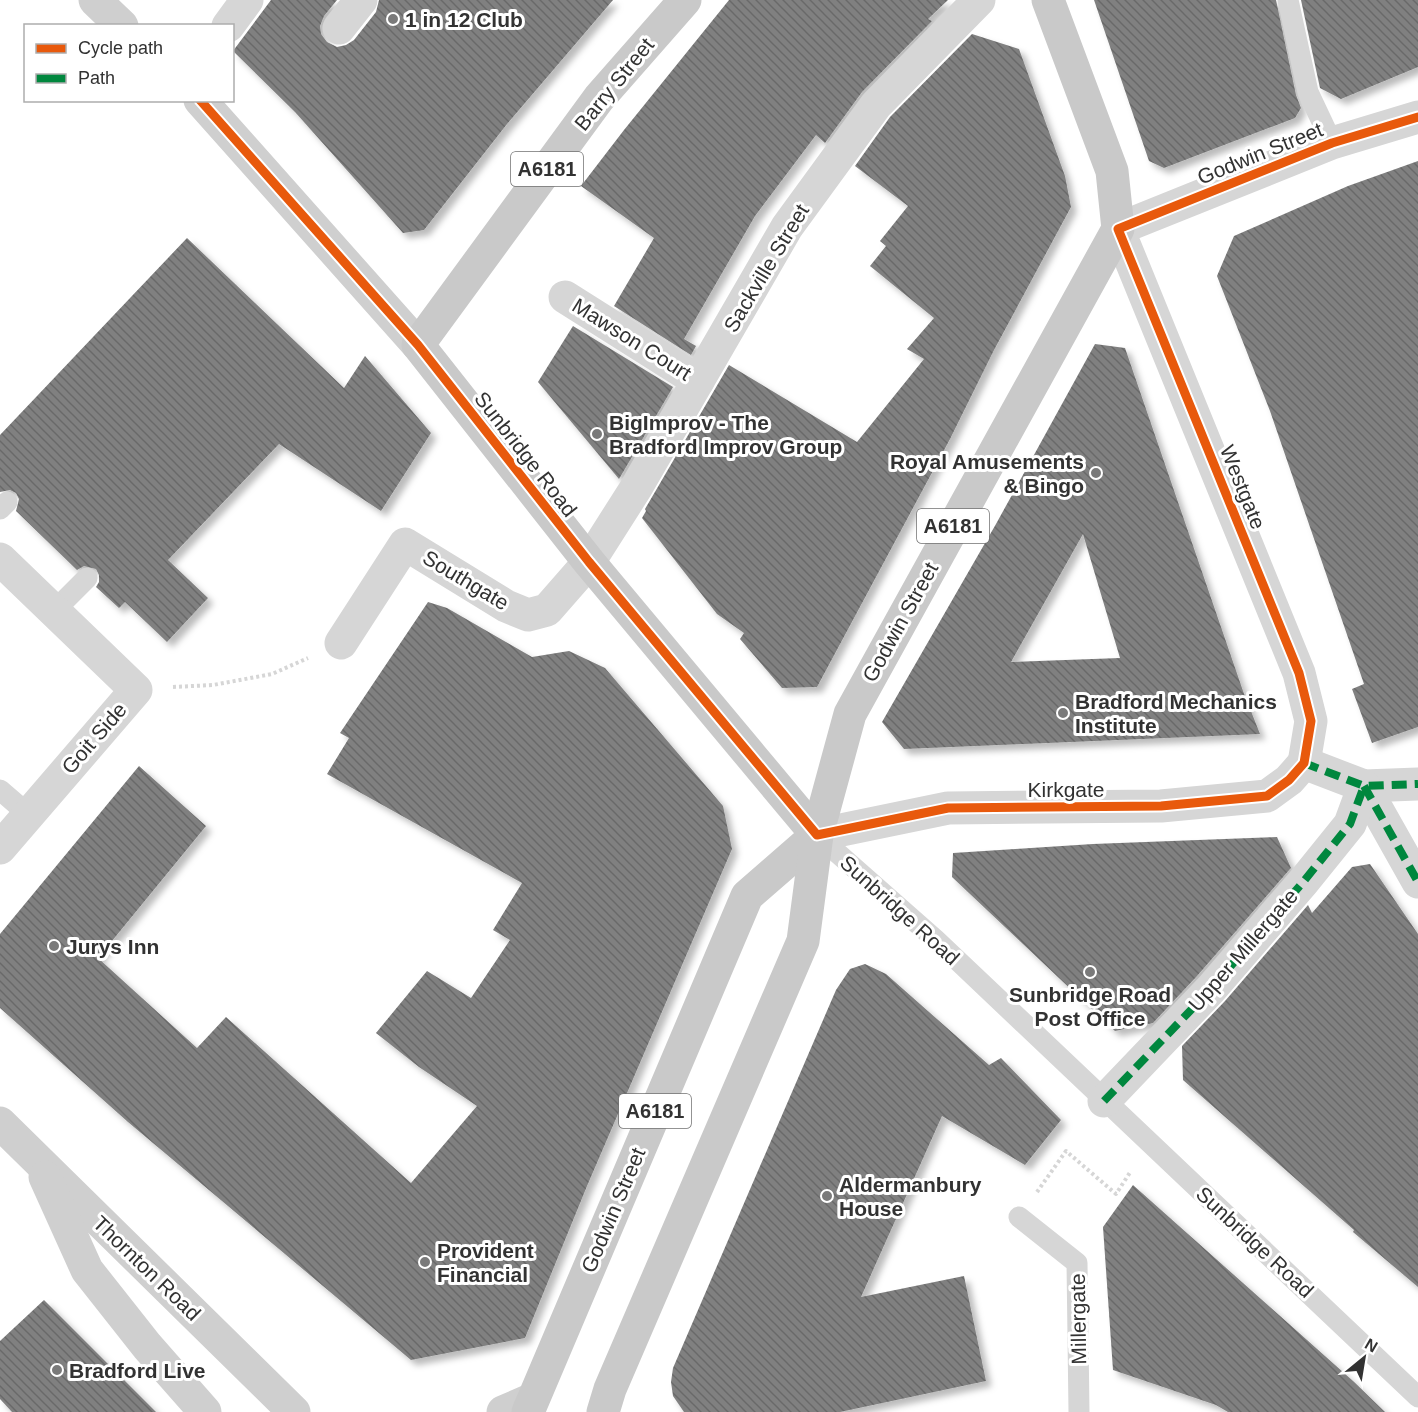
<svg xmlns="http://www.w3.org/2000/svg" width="1418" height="1412" viewBox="0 0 1418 1412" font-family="Arial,sans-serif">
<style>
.building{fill:url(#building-back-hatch);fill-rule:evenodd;filter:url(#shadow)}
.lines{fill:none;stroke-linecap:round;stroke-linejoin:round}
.path{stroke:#d6d6d6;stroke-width:4;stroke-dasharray:3 3;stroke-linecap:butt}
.lane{stroke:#d6d6d6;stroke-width:21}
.street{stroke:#d6d6d6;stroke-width:33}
.secondary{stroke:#cfcfcf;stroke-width:33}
.primary{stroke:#c9c9c9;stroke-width:33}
.quiet{stroke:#00873e;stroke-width:8;stroke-dasharray:15 8;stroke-linecap:butt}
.cycleway-casing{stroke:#fff;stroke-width:13}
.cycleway{stroke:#e8590c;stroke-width:9}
.poi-dot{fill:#7a7a7a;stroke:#fff;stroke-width:2}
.labels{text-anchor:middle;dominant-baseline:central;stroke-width:6;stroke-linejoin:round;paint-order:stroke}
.shield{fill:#fff;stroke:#707070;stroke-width:1.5}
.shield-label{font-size:20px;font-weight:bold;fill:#323232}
.poi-label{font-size:21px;font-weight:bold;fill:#323232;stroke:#fff;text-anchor:start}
.street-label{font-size:21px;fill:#323232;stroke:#fff}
</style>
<defs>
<pattern id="building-back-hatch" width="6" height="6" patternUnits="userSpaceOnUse" patternTransform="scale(1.5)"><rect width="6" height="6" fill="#808080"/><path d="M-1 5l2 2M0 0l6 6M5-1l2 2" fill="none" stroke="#696969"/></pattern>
<filter id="shadow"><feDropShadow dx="5.5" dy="5.5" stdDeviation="3" flood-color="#0004"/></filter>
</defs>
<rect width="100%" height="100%" fill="#fff"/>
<!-- building -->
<g class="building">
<polygon points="271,0 337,0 324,16 320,26 321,34 327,42 337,47 346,45 354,40 376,12 379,0 613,0 507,124 424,230 403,233 295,112 233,51"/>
<polygon points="729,0 948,0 928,19 932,21 862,92 825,143 816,135 755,216 684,339 696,346 691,355 614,306 654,238 581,186 624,130"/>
<polygon points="1094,0 1276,0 1296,95 1301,108 1295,118 1164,168 1149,161"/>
<polygon points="1301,0 1418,0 1418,67 1341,99 1320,88"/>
<polygon points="972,34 1019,49 1065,176 1071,207 994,350 950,439 817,687 782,688 740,639 744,633 717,614 642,518 646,511 645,509 729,365 857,442 924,359 907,349 934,318 870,266 886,246 880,241 908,206 855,166 890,117"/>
<polygon points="1418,161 1418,727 1372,743 1352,689 1364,684 1270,411 1217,276 1234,236 1348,186"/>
<polygon points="187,238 344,388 365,356 431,433 381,511 279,444 168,560 208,598 167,642 125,602 119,608 96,587 99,582 99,575 96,569 84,566 77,570 16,511 19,499 16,493 10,490 0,492 0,435"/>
<polygon points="573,326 673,387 619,479 538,382"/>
<path d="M1095,344L1125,348L1243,691L1260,734L904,749L882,722L996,524ZM1083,534L1120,658L1011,662Z"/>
<polygon points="428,602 447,608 532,657 569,651 605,668 723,806 732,849 587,1186 525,1338 411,1360 128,1122 0,1008 0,934 139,766 206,826 98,958 197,1048 226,1017 411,1183 477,1106 419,1067 376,1033 427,971 471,998 510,940 493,930 522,883 327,774 349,738 340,733"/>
<polygon points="1277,837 1291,868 1290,869 1197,976 1153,1023 1115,1031 952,877 953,853 1093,844"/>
<polygon points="1370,864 1418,934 1418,1287 1353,1232 1354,1230 1183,1080 1182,1046 1225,1001 1308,905 1312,913 1352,867"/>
<polygon points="865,964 886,974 989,1065 1001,1058 1061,1120 1025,1165 942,1116 861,1297 964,1276 986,1381 840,1412 684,1412 673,1396 671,1382 673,1368 836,990 850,969"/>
<polygon points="1133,1185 1353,1381 1385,1412 1228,1412 1216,1405 1113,1370 1103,1227"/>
<polygon points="44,1300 156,1412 12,1412 0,1399 0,1341"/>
</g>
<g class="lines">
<!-- path -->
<g class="path">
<polyline points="173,687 213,685 272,674 308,658"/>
<polyline points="1037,1192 1066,1151 1116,1194 1131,1171"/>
</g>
<!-- lane -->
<g class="lane">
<polyline points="1288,0 1308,92 1332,143"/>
<polyline points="0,509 7,502"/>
<polyline points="54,611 87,578"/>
<polyline points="0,790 29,815"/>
<polyline points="817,835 936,940 1418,1397"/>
<polyline points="1019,1217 1077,1263 1079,1412"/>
</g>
<!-- street -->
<g class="street">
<polyline points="228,26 247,0"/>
<polyline points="339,28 361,0"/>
<polyline points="565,297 698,381"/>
<polyline points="0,559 136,690 0,848"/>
<polyline points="341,643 405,544 506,606 528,615 547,610 589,562 636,488 787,227 876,105 979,0"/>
<polyline points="1304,763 1311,721 1299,673 1118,229 1332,143 1418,117"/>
<polyline points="1304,763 1364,786 1418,784"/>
<polyline points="1364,786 1418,882"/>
<polyline points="817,835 948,808 1161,806 1267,796 1289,780 1304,763"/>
<polyline points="1104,1101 1211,989 1304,881 1350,824 1364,786"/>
</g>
<!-- secondary -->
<g class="secondary">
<polyline points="95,0 122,26"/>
<polyline points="200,100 418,345"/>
<polyline points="0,1123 294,1412"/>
<polyline points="45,1177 87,1270 147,1346 205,1412"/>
<polyline points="503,1412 533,1399"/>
</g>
<!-- primary -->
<g class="primary">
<polyline points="685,0 599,98 418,345 589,562 817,835"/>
<polyline points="528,1412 747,896 817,835"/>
<polyline points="603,1412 610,1389 803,941 817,835 850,714 1118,229 1112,171 1048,0"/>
</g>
<!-- quiet -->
<g class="quiet">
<polyline points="1304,763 1364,786 1418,784"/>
<polyline points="1364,786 1418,882"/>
<polyline points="1104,1101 1211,989 1304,881 1350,824 1364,786"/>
</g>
<defs>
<polyline id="cycleway" points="200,100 418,345 589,562 817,835 948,808 1161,806 1267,796 1289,780 1304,763 1311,721 1299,673 1118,229 1332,143 1418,117"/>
</defs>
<!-- cycleway casing -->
<use href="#cycleway" class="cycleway-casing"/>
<!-- cycleway -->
<use href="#cycleway" class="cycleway"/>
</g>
<!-- markers -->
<g class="poi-dot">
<circle cx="393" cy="19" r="6"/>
<circle cx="597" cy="434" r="6"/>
<circle cx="1096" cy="473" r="6"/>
<circle cx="1063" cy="713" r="6"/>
<circle cx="54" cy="946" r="6"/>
<circle cx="1090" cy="972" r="6"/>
<circle cx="827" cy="1196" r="6"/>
<circle cx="425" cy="1262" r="6"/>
<circle cx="57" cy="1370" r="6"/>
</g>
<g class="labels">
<!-- shield labels -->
<g class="shield">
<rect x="511" y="152" width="72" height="34" rx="4.5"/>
<rect x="917" y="509" width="72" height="34" rx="4.5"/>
<rect x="619" y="1094" width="72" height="34" rx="4.5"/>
</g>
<g class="shield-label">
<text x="547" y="169">A6181</text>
<text x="953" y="526">A6181</text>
<text x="655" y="1111">A6181</text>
</g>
<!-- poi labels -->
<g class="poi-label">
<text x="405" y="19">1 in 12 Club</text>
<text x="609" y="422">BigImprov - The<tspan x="609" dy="24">Bradford Improv Group</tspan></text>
<text x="1084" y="461" text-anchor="end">Royal Amusements<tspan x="1084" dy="24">&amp; Bingo</tspan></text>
<text x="1075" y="701">Bradford Mechanics<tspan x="1075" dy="24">Institute</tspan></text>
<text x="66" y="946">Jurys Inn</text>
<text x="1090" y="994" text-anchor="middle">Sunbridge Road<tspan x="1090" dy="24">Post Office</tspan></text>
<text x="839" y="1184">Aldermanbury<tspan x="839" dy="24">House</tspan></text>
<text x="437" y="1250">Provident<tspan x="437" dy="24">Financial</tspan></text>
<text x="69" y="1370">Bradford Live</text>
</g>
<!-- street labels -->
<g class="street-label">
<text transform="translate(614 84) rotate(-51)">Barry Street</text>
<text transform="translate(1260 153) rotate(-22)">Godwin Street</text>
<text transform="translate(766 268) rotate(-59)">Sackville Street</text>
<text transform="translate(632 339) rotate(32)">Mawson Court</text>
<text transform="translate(526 454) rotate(52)">Sunbridge Road</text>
<text transform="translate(1243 487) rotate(68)">Westgate</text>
<text transform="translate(466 580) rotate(31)">Southgate</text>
<text transform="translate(900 622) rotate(-61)">Godwin Street</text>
<text transform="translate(94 738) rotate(-49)">Goit Side</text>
<text x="1066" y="789">Kirkgate</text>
<text transform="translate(900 910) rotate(42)">Sunbridge Road</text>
<text transform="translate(1243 950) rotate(-49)">Upper Millergate</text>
<text transform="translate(613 1210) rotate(-67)">Godwin Street</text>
<text transform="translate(1255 1242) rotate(43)">Sunbridge Road</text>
<text transform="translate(147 1268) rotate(44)">Thornton Road</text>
<text transform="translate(1078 1319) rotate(-91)">Millergate</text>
</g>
</g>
<!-- legend -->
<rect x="24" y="24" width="210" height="78" fill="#ffffff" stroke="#adadad" stroke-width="1.5"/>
<rect x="36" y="44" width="30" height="9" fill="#e8590c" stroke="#adadad" stroke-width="1.5"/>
<text x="78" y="54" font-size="18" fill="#323232">Cycle path</text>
<rect x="36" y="74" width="30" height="9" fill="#00873e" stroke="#adadad" stroke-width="1.5"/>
<text x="78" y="84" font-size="18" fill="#323232">Path</text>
<!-- north arrow -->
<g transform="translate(1364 1358) rotate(30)" stroke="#ffffff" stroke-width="4.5" paint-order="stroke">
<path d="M0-4.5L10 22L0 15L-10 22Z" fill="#323232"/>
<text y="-9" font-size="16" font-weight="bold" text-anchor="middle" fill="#323232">N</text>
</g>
</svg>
